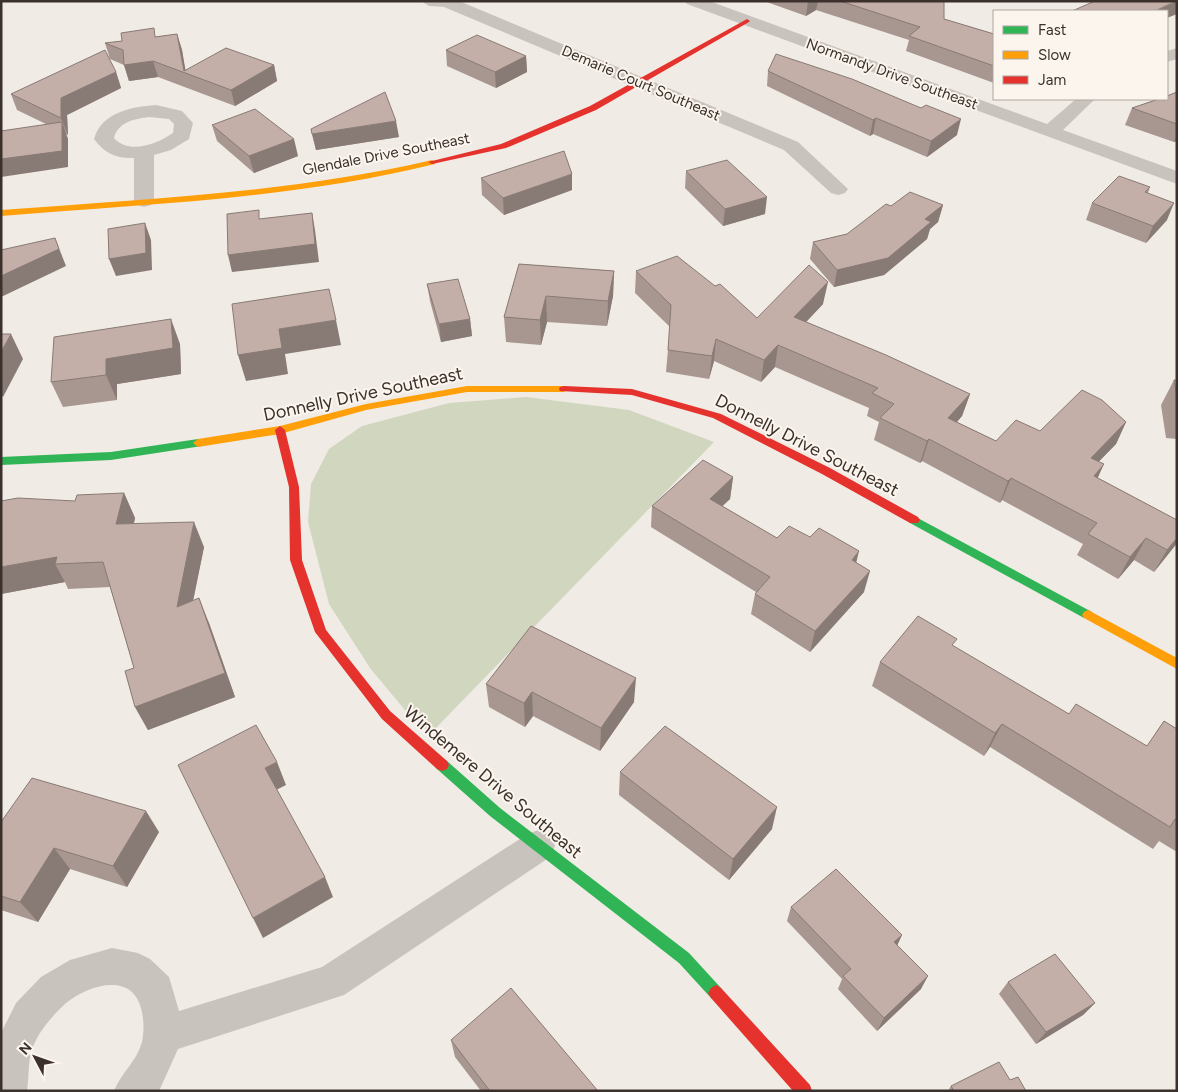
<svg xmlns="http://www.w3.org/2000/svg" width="1178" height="1092" viewBox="0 0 1178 1092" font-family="Figtree,sans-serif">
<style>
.green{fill:#d1d6bf}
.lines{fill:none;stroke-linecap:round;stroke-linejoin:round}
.street{fill:#c9c3be;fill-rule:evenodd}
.fast{fill:#30b455;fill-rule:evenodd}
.slow{fill:#ff9f0a;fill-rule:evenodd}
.jam{fill:#e5322d;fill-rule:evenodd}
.wall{fill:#a89690}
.shaded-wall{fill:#887a75}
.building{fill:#c3afa7;stroke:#887a75}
.labels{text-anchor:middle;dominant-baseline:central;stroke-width:4;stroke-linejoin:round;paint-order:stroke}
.far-street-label{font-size:15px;fill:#3b302b;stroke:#fbf5ee}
.street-label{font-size:18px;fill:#3b302b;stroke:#fbf5ee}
</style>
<rect width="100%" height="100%" fill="#f0ebe5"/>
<!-- green -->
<polygon class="green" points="526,397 629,410 714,442 430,734 409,715 370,668 329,604 308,522 311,484 329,449 362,426 449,403"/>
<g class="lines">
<!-- street -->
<g class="street">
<polygon points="421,1 459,1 798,142 848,189 845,193 838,195 831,193 784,150 444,7 429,6"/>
<polygon points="685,1 709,1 1047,124 1076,99 1095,99 1063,130 1177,171 1177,184 687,4"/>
<polygon points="1177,48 1177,59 1167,62 1167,51"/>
<path d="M156,105L182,111L193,123L189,139L171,150L154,155V201L151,205L144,207L137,205L134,201V158C117,159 104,153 94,139C102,112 131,107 156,105ZM149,117L169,119L174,124L173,133C157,144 129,155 114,138C118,122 134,119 149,117Z"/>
<path d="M538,830L550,835L555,846L550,857L344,995L178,1049L159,1091H114C121,1073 137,1061 142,1042C144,1031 144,1022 142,1012C134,971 90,984 66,1003C52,1016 36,1034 31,1053C28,1064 29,1079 27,1091H1V1033L16,1003L41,977L70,960L112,948L138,953L150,959L169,977L179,1011L322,967L526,835Z"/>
</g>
<!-- fast -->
<g class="fast">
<polygon points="198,439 202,440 203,443 202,446 111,460 1,465 1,457 111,452"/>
<polygon points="914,516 1092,612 1094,615 1092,618 1084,618 910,523 908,520 910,517"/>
<polygon points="442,759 447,761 500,808 689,953 721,988 724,993 721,998 716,1001 711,998 679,963 490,816 437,769 435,765 437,761"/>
</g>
<!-- slow -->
<g class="slow">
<path d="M432,160L436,162L435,164C293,199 146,204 1,216V210C145,199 291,193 432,160Z"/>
<polygon points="467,386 564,386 569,389 564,392 467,392 366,410 280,434 198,447 193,443 198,439 280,426 366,404"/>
<polygon points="1088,610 1177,658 1177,669 1084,618 1082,615 1084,612"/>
</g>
<!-- jam -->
<g class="jam">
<polygon points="747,19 750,21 749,22 596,110 506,148 432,164 428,162 501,144 590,106"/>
<polygon points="564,386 632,389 721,414 830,468 918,517 920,520 918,523 910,523 822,474 713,418 632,395 560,391 559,389 560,387"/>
<polygon points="280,426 285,430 299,487 302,560 326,630 390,711 447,761 449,765 447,769 442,771 437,769 382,719 315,632 290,560 289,487 275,430"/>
<polygon points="716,985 721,988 810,1085 812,1091 793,1091 711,998 708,993 711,988"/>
</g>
</g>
<!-- wall -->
<g class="wall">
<polygon points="764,1 944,1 944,19 994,34 994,83 906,51 909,40 816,10 806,16"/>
<polygon points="177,34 182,50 185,70 274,65 277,81 235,106 158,77 129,81 124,65 110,59 105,43"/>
<polygon points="446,50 526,56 527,72 496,88 447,66"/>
<polygon points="768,71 921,108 957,135 927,157 873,134 870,136 767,86"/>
<polygon points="116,72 121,88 67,115 68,135 66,134 68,139 68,167 46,124 17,110 11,94"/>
<polygon points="1177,92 1177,141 1174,142 1125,125 1132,108"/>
<polygon points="212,125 298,156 254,173 217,141"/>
<polygon points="311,129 399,137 316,150"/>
<polygon points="686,171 765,214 723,226 685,188"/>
<polygon points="481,178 572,190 504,215 482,195"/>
<polygon points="1150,187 1148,193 1167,220 1146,243 1086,220 1092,203"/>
<polygon points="943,205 938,222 930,229 927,239 884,275 834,287 810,259 813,242 847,234 891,206"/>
<polygon points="519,264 614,271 613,296 607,326 547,322 541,345 506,342 504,317"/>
<polygon points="636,271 715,286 757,318 823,304 806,322 970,394 962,416 957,422 996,441 1040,431 1126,422 1116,444 1099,461 1098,478 1177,520 1177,543 1154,572 1134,560 1118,579 1077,555 1083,544 1002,500 1000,503 922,461 920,463 874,440 879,422 867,416 869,408 775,367 761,382 714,361 709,379 666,372 670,327 635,293"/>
<polygon points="427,284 470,319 472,336 441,342 430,301"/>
<polygon points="180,344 181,374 117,384 117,400 63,407 51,382"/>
<polygon points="1174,380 1177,380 1177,439 1166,438 1161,405"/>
<polygon points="733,477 730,499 722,506 777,538 810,537 856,562 864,592 810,652 751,614 755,594 756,592 651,527 652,506"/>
<polygon points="124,493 135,518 134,523 204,547 193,600 209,623 235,697 148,730 135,707 134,668 110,587 68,589 65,582 1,594 75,501"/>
<polygon points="954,647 1069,714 1147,746 1164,721 1177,729 1177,852 1159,841 1153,849 990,747 984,756 872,686 880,662"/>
<polygon points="486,684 634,702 600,751 533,716 525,727 489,707"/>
<polygon points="620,772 772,829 729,880 619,795"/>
<polygon points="1,822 159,832 127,887 70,869 38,922 1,910"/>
<polygon points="791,907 902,935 897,945 921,989 877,1031 838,989 842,979 787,921"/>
<polygon points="1008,982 1095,1003 1083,1015 1036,1044 999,994"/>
<polygon points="451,1040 598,1091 481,1091 455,1057"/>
<polygon points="1010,1080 1026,1091 948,1091 951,1086"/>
</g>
<!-- shaded-wall -->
<g class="shaded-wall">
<polygon points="808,1 818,1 816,10 806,16"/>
<polygon points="1177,1 1177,14 1167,18 1167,11 1155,11"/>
<polygon points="177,34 182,50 186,73 184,73"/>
<polygon points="526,56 527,72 496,88 495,72"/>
<polygon points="153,61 158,77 129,81 124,65"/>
<polygon points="274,65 277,81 235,106 231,90"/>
<polygon points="116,72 121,88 67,115 68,135 61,118 61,98"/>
<polygon points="876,118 873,134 870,136 873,120"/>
<polygon points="961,119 957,135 927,157 931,141"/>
<polygon points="396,121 399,137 316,150 312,134"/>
<polygon points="62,122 68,139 68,167 1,177 1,159"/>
<polygon points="1177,135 1177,141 1174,142"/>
<polygon points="294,139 298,156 254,173 249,156"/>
<polygon points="572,174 572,190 504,215 503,198"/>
<polygon points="767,197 765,214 723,226 725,209"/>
<polygon points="1174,203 1167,220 1146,243 1153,226"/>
<polygon points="943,205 938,222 930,229 927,239 884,275 834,287 837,270 925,219"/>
<polygon points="312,213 315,230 319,262 232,272 228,255"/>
<polygon points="145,223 151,240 152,270 116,276 109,259"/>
<polygon points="55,238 66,266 1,297 1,276"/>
<polygon points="614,271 613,296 607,326 608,301"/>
<polygon points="828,282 823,304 790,339 794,317"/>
<polygon points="546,296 547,322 541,345 540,320"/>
<polygon points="171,319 180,344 181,374 117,384 117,400 106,375 106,359"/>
<polygon points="470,319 472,336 441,342 439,324"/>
<polygon points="336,320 341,345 285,354 288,374 246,381 238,355 279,329"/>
<polygon points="11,334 23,359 3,397 1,394 1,352"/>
<polygon points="716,339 714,361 709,379 712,356"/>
<polygon points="778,345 775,367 761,382 764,360"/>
<polygon points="970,394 962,416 941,440 948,418"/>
<polygon points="1126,422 1116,444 1081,480 1091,458"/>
<polygon points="929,439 922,461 920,463 927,441"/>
<polygon points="1104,464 1094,486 1094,476"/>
<polygon points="733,477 730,499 708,520 710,499"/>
<polygon points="1011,478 1002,500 1000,503 1008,481"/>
<polygon points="124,493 135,518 128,548 116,524"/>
<polygon points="194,522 204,547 187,631 177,607"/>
<polygon points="1146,538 1134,560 1118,579 1130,557"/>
<polygon points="1177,538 1177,543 1174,547 1154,572 1167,550"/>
<polygon points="859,551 854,572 852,560"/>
<polygon points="57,557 55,564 65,582 1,594 1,567"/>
<polygon points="870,571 864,592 810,652 815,631"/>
<polygon points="199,598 209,623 235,697 148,730 135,707"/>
<polygon points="636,678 634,702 600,751 601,728"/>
<polygon points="532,692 533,716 525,727 524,703"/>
<polygon points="1002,724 990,747 984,756 995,733"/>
<polygon points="277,762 286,785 274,791 265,768"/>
<polygon points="777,807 772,829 729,880 733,859"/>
<polygon points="146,811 159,832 127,887 113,866"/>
<polygon points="54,848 70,869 38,922 20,902"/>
<polygon points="325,877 333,897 263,938 253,918"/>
<polygon points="902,935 896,948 894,942"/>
<polygon points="928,976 921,989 877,1031 884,1018"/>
<polygon points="1095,1003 1083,1015 1036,1044 1046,1032"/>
</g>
<!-- building -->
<g class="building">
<polygon points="840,1 944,1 944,19 994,34 994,66 909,36 920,27"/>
<polygon points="1095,1 1176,1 1155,11 1072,11"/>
<polygon points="154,28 155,37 177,34 184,71 226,48 274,65 231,90 153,61 124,65 123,50 105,43 122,41 121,33"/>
<polygon points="477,35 526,56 495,72 446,50"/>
<polygon points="105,50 116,72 61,98 61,118 11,94"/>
<polygon points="776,54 852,79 921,108 926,105 961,119 931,141 876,118 873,120 768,71"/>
<polygon points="385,92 396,121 312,134 311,129"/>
<polygon points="1177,92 1177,124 1132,108 1159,99 1167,99 1167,96"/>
<polygon points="255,109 294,139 249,156 212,125"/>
<polygon points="62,122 62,151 1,159 1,131"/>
<polygon points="564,151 572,174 503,198 481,178"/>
<polygon points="727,160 767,197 725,209 686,171"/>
<polygon points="1119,176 1150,187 1145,192 1174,203 1153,226 1092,203"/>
<polygon points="910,192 943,205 925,219 931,222 888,258 837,270 813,242 847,234 886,204 891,206"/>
<polygon points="259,210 259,219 312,213 315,244 228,255 227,214"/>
<polygon points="145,223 146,253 109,259 108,229"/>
<polygon points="55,238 59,249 1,276 1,250"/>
<polygon points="677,256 715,286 720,284 757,318 809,265 828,282 794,317 886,355 970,394 948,418 996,441 1016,420 1040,431 1082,390 1102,400 1126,422 1091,458 1104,464 1094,476 1177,520 1177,538 1167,550 1146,538 1130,557 1088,534 1097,523 1011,478 1008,481 929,439 927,441 880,418 894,404 872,393 878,388 778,345 764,360 716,339 712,356 668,350 671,305 636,271"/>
<polygon points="519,264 614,271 608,301 546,296 540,320 504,317"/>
<polygon points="458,279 470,319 439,324 427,284"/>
<polygon points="329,289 336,320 279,329 282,348 238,355 232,304"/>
<polygon points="171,319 173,348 106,359 106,375 51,382 54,337"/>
<polygon points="1,334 11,334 1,352"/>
<polygon points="1174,380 1177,380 1177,397"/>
<polygon points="703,460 733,477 710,499 777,538 789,526 810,537 819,528 859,551 852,560 870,571 815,631 755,594 770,577 652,506"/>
<polygon points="124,493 116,524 194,522 177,607 199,598 225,673 135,707 125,671 134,668 103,562 55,564 57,557 1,567 1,501 18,498 75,501 77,495"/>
<polygon points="918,616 957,639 952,645 1069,714 1076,704 1147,746 1164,721 1177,729 1177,820 1175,819 1170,827 1002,724 995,733 880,662"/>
<polygon points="531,626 636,678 601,728 532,692 524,703 486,684"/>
<polygon points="256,725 277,762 265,768 325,877 253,918 178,765"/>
<polygon points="665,726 777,807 733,859 620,772"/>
<polygon points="32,778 146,811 113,866 54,848 20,902 1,896 1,822"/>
<polygon points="836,869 902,935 894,942 928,976 884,1018 843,976 851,969 791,907"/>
<polygon points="1055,954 1095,1003 1046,1032 1008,982"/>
<polygon points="511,988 598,1091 490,1091 451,1040"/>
<polygon points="999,1062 1010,1080 1018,1077 1026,1091 954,1091 951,1086"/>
</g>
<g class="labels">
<!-- far-street labels -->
<g class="far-street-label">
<text transform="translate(892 74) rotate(20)">Normandy Drive Southeast</text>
<text transform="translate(641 83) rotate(23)">Demarie Court Southeast</text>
<text transform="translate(386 154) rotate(-11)">Glendale Drive Southeast</text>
</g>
<!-- street labels -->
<g class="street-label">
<text transform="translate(363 394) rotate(-12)">Donnelly Drive Southeast</text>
<text transform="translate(807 445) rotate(27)">Donnelly Drive Southeast</text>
<text transform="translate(493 782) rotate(40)">Windemere Drive Southeast</text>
</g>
</g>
<!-- border -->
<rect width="1178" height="1092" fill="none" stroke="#3b302b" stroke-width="5"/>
<!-- legend -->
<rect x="993" y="10" width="175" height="90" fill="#fbf5ee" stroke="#aea6a0"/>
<rect x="1003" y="26" width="25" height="8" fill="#30b455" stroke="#aea6a0"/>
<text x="1038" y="35" font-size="15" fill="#3b302b">Fast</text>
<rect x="1003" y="51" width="25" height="8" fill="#ff9f0a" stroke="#aea6a0"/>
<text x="1038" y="60" font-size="15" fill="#3b302b">Slow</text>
<rect x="1003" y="76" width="25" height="8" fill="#e5322d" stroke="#aea6a0"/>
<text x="1038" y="85" font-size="15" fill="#3b302b">Jam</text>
<!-- north arrow -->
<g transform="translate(35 1057) rotate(311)" stroke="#fbf5ee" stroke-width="4" paint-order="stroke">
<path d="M0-4L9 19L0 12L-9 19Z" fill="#3b302b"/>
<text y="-8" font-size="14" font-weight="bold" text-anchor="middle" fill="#3b302b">N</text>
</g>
</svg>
